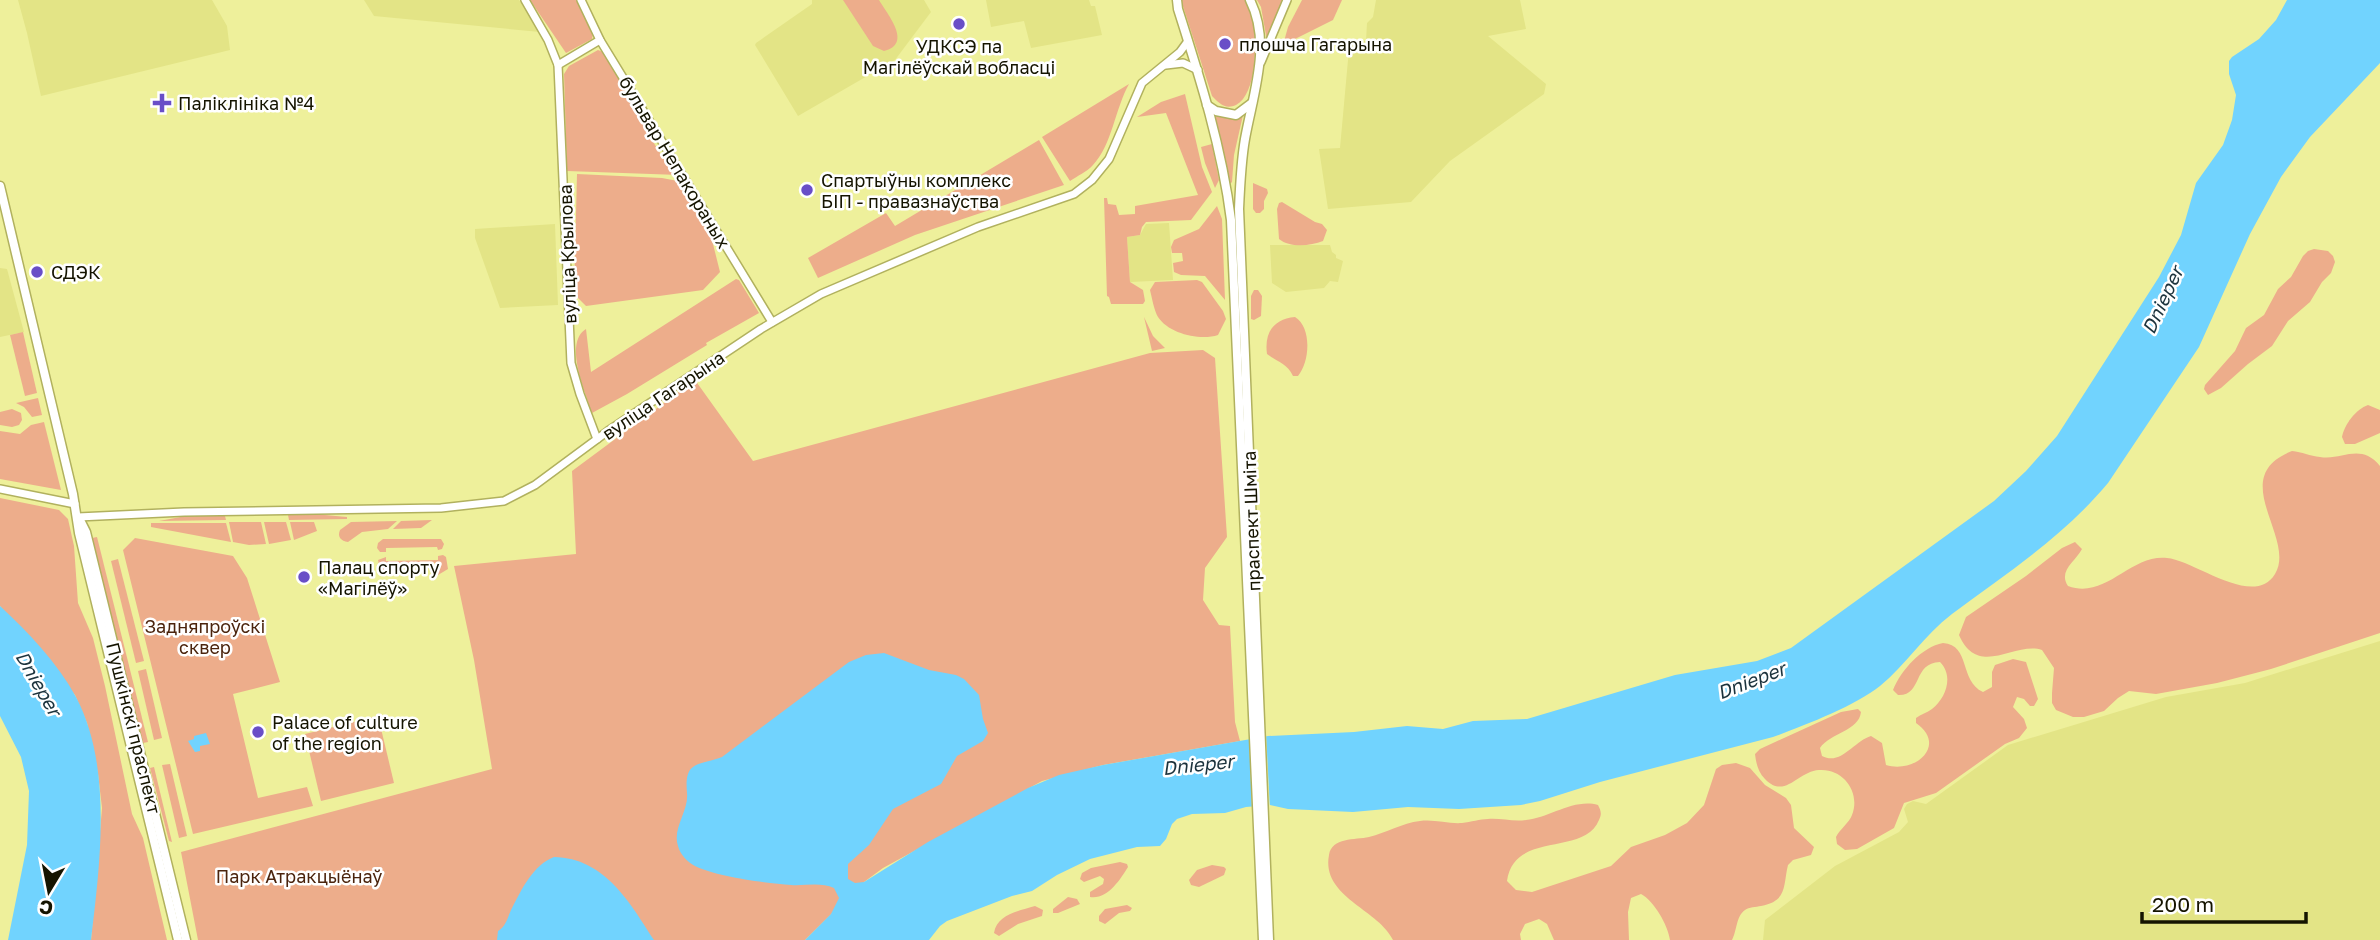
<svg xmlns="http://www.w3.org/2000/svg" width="2380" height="940" viewBox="0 0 2380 940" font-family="'Golos Text',sans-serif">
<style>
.built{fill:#e3e486}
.green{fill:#edad8b}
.water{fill:#71d3fe}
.pier{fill:#eef09b}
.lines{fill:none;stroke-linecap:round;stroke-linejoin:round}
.secondary-casing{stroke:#b1b15e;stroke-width:10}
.primary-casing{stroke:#b1b15e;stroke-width:11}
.secondary{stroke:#fff;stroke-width:7}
.primary{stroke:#fff;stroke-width:8}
.poi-dot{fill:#694ec7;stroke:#fff;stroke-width:2.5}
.labels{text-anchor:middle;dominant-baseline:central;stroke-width:5;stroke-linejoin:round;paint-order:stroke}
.poi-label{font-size:18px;fill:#151400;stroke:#fff;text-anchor:start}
.street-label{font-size:18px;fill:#151400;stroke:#fff}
.park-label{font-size:18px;fill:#4b240d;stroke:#fff}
.water-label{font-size:19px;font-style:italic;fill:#1c333d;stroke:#fff}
</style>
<rect width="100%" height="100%" fill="#eef09b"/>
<!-- built -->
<g class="built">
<polygon points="18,0 212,0 227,26 230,50 41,96 27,33"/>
<polygon points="364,0 519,0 540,32 374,16"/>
<polygon points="812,0 924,0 931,12 895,60 798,116 755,45 756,43 812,4"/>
<polygon points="986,0 1089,0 1091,6 1095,6 1102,35 1031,48 1024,21 991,27"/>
<polygon points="1376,0 1520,0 1526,29 1488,36 1546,84 1544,94 1450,161 1411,202 1328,209 1319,149 1340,148 1349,49 1352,40 1366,41 1367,23 1373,17"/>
<polygon points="1169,223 1173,280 1130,282 1127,237 1140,235 1146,224"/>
<polygon points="555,224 558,305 500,308 475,238 475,229"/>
<polygon points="1270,245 1330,245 1332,252 1336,255 1336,258 1343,261 1338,282 1330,281 1324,288 1286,292 1272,283"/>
<polygon points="0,268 7,269 24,332 0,337"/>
<polygon points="2380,641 2380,940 1763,940 1765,920 1835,866 1899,832 1908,822 1904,809 1907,804 1913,801 1926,804 2008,745 2166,697 2245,683"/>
</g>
<!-- green -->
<g class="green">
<polygon points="530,0 577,0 594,27 592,39 566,53"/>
<path d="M843,0H879C888,15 913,44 884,51L873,46Z"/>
<path d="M1181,0H1245C1247,7 1251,14 1253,21C1257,43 1257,94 1236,105C1225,110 1219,103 1212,96Z"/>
<polygon points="1257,0 1284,0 1267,41 1261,7"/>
<polygon points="1302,0 1342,0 1333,20 1283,45 1288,27"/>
<polygon points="598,50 605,53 649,127 647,132 665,161 669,159 679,175 567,171 564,74 569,66"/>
<path d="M1129,84C1115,109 1112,145 1093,165C1087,172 1077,176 1070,181L1042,137Z"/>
<polygon points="1185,94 1202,167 1212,192 1191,220 1146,222 1142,227 1140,235 1127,237 1130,282 1143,290 1145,301 1143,304 1111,304 1109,297 1107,296 1104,198 1107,198 1108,204 1116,205 1119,215 1135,214 1135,206 1198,195 1166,113 1137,117 1161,102"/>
<polygon points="1243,115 1234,155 1232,182 1230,184 1215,116 1228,118"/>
<polygon points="1039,140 1064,185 915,235 818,278 808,258 886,213 895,226"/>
<polygon points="1212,144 1219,180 1215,188 1205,163 1201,147"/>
<polygon points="577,174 662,178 683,182 709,228 720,272 703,290 586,306 574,294"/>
<polygon points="1253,183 1267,189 1268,193 1264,201 1264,209 1260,213 1256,213 1253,209"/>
<path d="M1282,202L1315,222L1322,224L1327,230L1323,241C1310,246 1290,248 1279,239L1277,209L1279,203Z"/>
<polygon points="1217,206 1222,219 1225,300 1205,276 1181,275 1174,272 1173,263 1183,261 1182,253 1172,253 1171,247 1174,240 1199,229"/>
<polygon points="2314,249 2328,251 2333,256 2335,262 2331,273 2322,282 2310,302 2288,321 2272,346 2248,364 2221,388 2208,395 2204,389 2205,385 2235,351 2246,328 2264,315 2278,289 2291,277 2303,256 2308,251"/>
<path d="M736,279L739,280L759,313L706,343L707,345L627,394L592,413C586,393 563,343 586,329L591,372Z"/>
<path d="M1197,280L1202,282L1223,311L1226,319L1218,335C1201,341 1169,334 1158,317C1154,310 1152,298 1150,290L1155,282Z"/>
<polygon points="1254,290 1258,290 1262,296 1261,316 1254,320 1251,319 1251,296"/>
<polygon points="1144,317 1153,336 1165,348 1152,351"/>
<path d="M1295,317C1312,327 1310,362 1298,376H1293C1287,363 1277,362 1267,354C1264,332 1274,319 1295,317Z"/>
<polygon points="23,332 37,393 25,396 10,335"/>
<polygon points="1203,350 1215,358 1227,537 1205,568 1203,600 1219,625 1230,626 1235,722 1240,741 1103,765 1042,781 883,868 864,882 805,940 198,940 181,852 492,769 474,660 454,566 576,554 572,471 695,380 753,461 1150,353"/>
<polygon points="38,398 42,415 32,417 24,407 16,403"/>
<path d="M2368,405L2380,410V433L2355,444H2345L2342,437C2344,425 2356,409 2368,405Z"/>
<polygon points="12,409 21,413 22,420 19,425 12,427 0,425 0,412"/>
<polygon points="44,422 61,490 0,479 0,431 20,434 31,425"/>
<path d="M2292,451C2302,452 2310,456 2320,457C2342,461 2360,442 2380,466V633L2271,669L2217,683L2156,694L2129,691L2118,698L2104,711L2084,717H2073L2056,710L2052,703V693L2054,668L2042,650C2015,641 1978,679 1959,635L1966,617L2026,576L2062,548L2075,542L2082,549C2075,562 2058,571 2068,586C2106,600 2130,554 2167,558C2194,560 2254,609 2275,574C2297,538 2225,477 2292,451Z"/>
<polygon points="0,498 59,510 68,519 74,546 78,603 93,638 105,686 132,814 143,838 167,940 91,940 102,808 98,774 87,723 75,695 0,606"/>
<polygon points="314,514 347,517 347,519 289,520 288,515"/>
<polygon points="186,516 225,516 226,520 159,521"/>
<polygon points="432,520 421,528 393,529 401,521"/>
<path d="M397,521L388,529L362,532L348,542C341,541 337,537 340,530L351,522Z"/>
<polygon points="229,522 261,522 266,544 249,545 233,542"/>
<polygon points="264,522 286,522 291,540 269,544"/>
<polygon points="290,522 314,522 317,531 294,540"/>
<polygon points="151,523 226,523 231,542 151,527"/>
<polygon points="97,537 148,742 143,743 92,538"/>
<polygon points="135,538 233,556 247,578 280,682 233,694 258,798 307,787 313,806 193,834 123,550"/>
<polygon points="383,539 441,539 444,544 442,549 438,550 437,547 386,548 386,552 380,552 377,548 378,543"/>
<polygon points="443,555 446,557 448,569 438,575 435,563 419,567 418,563 384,571 384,575 381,574 378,560 386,557 386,561 438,560 438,556"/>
<polygon points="118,559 144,661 136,663 111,561"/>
<path d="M1943,643C1971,645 1959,681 1983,692L1992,687V672L1995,665L2013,659L2026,662L2038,699L2034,706H2030L2024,699L2017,697L2013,707L2024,719L2027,728L2019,738L2005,744L1936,793L1904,803L1894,828L1857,849L1845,850L1837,844L1836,837C1840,829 1849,823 1852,815C1861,792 1843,768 1819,770C1798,771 1785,800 1765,779C1758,772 1756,763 1755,754L1760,749L1841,712L1858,709L1861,712C1859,731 1830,733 1820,748L1822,756C1841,766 1854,741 1871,736L1882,743L1886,765C1915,774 1948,745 1916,723V718C1921,714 1927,713 1932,709C1946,698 1954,676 1940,662C1912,663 1923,696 1898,695L1893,690C1901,670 1922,647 1943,643Z"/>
<polygon points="146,669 162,738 154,740 138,671"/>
<polygon points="378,716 394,783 321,801 305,734"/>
<path d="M1736,763L1750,768L1765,785L1786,798L1791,805L1794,828L1814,847L1811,855L1793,860L1788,865C1783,885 1788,901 1761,906C1756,907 1749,907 1745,910C1736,916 1737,931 1732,940H1670C1668,925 1654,901 1641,894L1631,898L1628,912L1629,940H1554L1547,924L1539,919L1525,924L1520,934L1521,940H1393C1378,909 1321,897 1329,855C1332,837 1355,840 1369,837C1386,833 1402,823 1420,821C1434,819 1448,824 1462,823C1471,822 1480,819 1488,819C1501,818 1513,822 1526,820C1549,818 1574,798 1598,805C1601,811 1602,814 1599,820C1584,857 1514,830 1507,881L1516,890L1532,892L1611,866L1631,847L1665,835L1687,823L1704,805L1716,769L1722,765Z"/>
<polygon points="170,764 187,836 179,838 162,765"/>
<polygon points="154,767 172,842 169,841 150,768"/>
<path d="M1120,862L1127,864L1128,867C1120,880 1107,900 1090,897V892L1103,884L1104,879L1100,876L1084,882L1080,879L1082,873L1091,868Z"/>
<polygon points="1212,865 1224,867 1226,869 1224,875 1199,887 1191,885 1189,880 1197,870"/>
<polygon points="1068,897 1077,899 1080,904 1058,913 1053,913 1053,909"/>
<polygon points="1127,905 1132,908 1130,911 1119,913 1105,924 1099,921 1099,916 1105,909"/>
<path d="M1035,906L1043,910L1042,916L1018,924L999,936L994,933C997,914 1019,911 1035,906Z"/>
</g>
<!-- water -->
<g class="water">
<path d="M2287,0H2380V63L2310,137L2281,177L2250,234L2199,347L2108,483C2063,537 2007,573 1952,614C1924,635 1906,665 1880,686C1855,706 1803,726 1773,737L1600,782L1540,801L1521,805L1459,809L1408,807L1353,812L1288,809L1270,805L1246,807L1225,813L1192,814L1177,819L1172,824L1166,839L1160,846L1137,847L1090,859L1057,875L1032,891L1012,896L947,921L940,926L929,940H805L831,914L839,898L834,888C821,882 805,886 791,885C766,883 717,877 695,866C687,862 680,854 678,846C672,828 689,811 687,793C684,760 698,766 722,757L849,662L866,655L884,653L929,670L956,675L964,679L979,695L983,719L988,733L983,741L957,756L941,784L893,809L869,845L848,864V879L855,883L864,882L928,842L1028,788L1059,775L1103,765L1268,736L1354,732L1407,726L1443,729L1473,721L1527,719L1675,675L1757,661L1791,648L1994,501L2026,471L2057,436L2159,277L2181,235L2196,183L2223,145L2232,120L2236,95L2229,74V61L2232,57L2259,39L2276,20Z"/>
<path d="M0,606C28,632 57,662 76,697C113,767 100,864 91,940H8L27,845L29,791L21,757L0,716Z"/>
<polygon points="206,733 210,744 200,746 200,751 195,752 188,741 194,739 194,736"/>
<path d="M554,857C605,858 630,903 654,940H497L498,931C507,925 507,918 512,908C522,889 533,865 554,857Z"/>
</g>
<!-- pier -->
<polygon class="pier" points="1266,733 1270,809 1252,810 1249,736"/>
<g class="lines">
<defs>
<g id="secondary">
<polyline points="525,0 548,40 558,65 571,363 580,394 597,439"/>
<polyline points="581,0 600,40 772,322"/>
<polyline points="1261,62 1287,0"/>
<polyline points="558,65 600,40"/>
<polyline points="1166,65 1183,63 1198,70"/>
<polyline points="0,489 75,504"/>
<polyline points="78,517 184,512 441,508 504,501 535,485 608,431 761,329 821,294 978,227 1074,194 1092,180 1109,159 1142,83 1180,52 1188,41"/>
</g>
<g id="primary">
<path d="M1177,0L1178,9C1200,78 1222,148 1231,220L1263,940"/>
<path d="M1250,0C1272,44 1253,94 1245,139C1241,162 1240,186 1239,209L1269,940"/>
<polyline points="1207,105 1216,111 1236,115 1252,103"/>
<polyline points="0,186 73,494 79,533 178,940"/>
<polyline points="81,522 86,532 186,940"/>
</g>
</defs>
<!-- secondary casing -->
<use href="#secondary" class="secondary-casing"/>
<!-- primary casing -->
<use href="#primary" class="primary-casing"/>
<!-- secondary -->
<use href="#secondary" class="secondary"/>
<!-- primary -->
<use href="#primary" class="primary"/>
</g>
<!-- markers -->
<g class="poi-dot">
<circle cx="959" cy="24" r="7"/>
<circle cx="1225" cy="44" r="7"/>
<path d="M158.5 92.5h7v7h7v7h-7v7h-7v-7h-7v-7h7z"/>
<circle cx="807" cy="190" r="7"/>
<circle cx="37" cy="272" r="7"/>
<circle cx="304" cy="577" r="7"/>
<circle cx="258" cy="732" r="7"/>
</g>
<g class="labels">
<!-- poi labels -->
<g class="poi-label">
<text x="1239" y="44">плошча Гагарына</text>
<text x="959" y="46" text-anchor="middle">УДКСЭ па<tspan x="959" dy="21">Магілёўскай вобласці</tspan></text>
<text x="178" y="103">Паліклініка №4</text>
<text x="821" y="180">Спартыўны комплекс<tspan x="821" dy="21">БІП - правазнаўства</tspan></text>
<text x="51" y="272">СДЭК</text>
<text x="318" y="567">Палац спорту<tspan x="318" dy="21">«Магілёў»</tspan></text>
<text x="272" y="722">Palace of culture<tspan x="272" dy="21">of the region</tspan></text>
</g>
<!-- street labels -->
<g class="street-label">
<text transform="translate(675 162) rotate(59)">бульвар Непакораных</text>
<text transform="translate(567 254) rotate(-92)">вуліца Крылова</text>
<text transform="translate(663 395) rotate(-34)">вуліца Гагарына</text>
<text transform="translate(1251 521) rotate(-92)">праспект Шміта</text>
<text transform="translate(134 728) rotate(76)">Пушкінскі праспект</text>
</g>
<!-- park labels -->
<g class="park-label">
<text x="205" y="626">Задняпроўскі<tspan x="205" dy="21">сквер</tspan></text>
<text x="299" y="876">Парк Атракцыёнаў</text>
</g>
<!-- water labels -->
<g class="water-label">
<text transform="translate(2162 300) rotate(-65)">Dnieper</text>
<text transform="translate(1751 680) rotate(-21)">Dnieper</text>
<text transform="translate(39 683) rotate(60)">Dnieper</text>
<text transform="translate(1198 764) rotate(-6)">Dnieper</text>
</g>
</g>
<!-- north arrow -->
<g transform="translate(49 891) rotate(190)" stroke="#ffffff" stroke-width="5" paint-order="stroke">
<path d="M0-5L12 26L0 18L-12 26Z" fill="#151400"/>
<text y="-10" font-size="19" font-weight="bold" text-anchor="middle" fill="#151400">С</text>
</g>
<!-- scale -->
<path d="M2142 912v10h164v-10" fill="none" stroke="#151400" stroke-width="3.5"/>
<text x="2152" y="912" font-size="21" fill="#151400" stroke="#ffffff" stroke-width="5" paint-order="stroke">200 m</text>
</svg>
